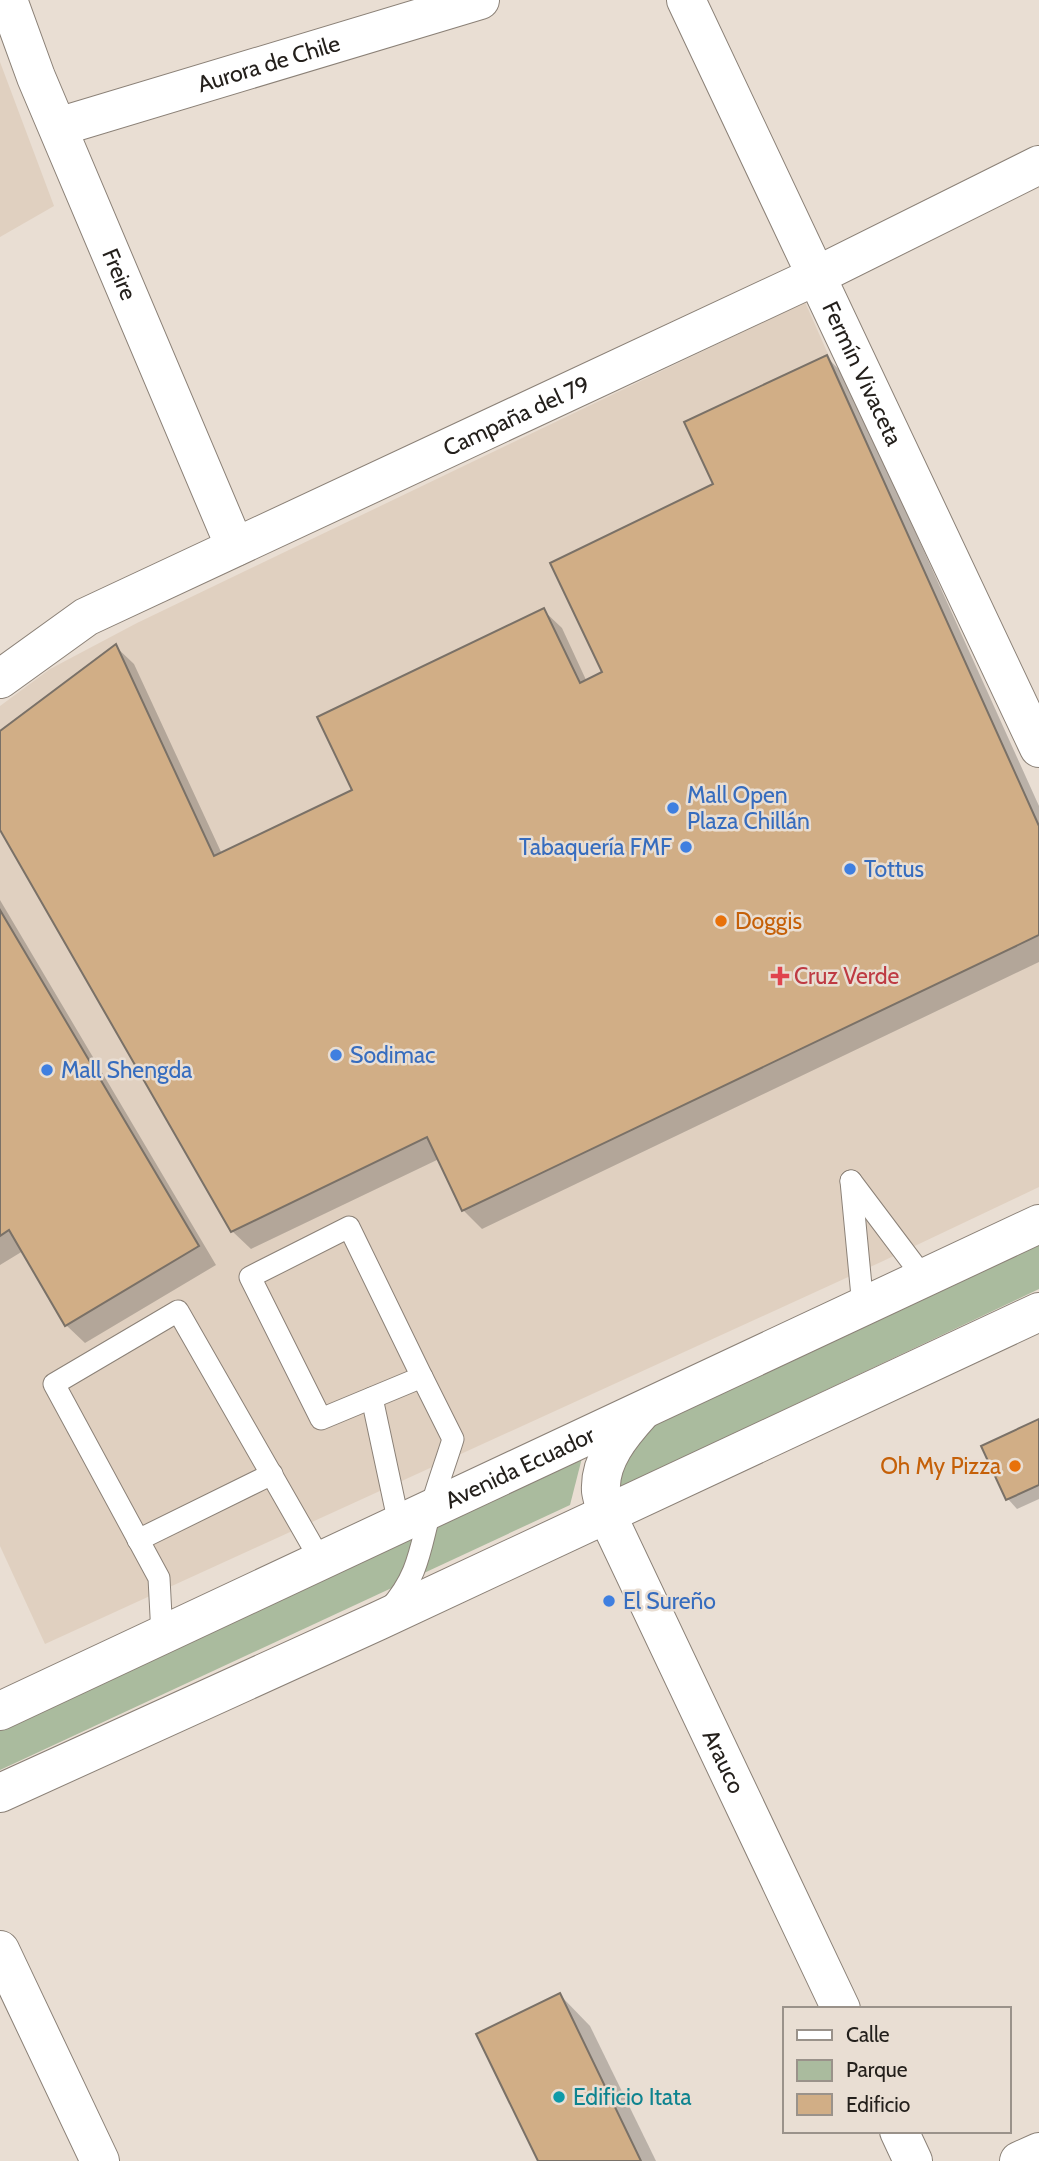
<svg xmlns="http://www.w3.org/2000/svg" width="1039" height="2161" viewBox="0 0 1039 2161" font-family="Cabin,sans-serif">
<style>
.built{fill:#e0d0c0}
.green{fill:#aabb9e}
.shadow{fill:#0003}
.building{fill:#d1ae86;stroke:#7a7167;stroke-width:2}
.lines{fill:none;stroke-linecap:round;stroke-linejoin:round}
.service-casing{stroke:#8b8177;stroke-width:23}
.minor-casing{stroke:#8b8177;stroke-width:40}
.tertiary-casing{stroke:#8b8177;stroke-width:40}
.primary-casing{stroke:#8b8177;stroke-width:40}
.service{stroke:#fff;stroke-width:21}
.minor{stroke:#fff;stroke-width:38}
.tertiary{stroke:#fff;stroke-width:38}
.primary{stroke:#fff;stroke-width:38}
.shop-dot{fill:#3f7fe0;stroke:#e9ded3;stroke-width:2.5}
.food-dot{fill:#e8710a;stroke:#e9ded3;stroke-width:2.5}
.health-dot{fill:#e0444e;stroke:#e9ded3;stroke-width:2.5}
.culture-dot{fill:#0f9aa8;stroke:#e9ded3;stroke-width:2.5}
.labels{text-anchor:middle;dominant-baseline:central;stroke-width:5;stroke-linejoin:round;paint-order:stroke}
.street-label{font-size:23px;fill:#24201c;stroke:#e9ded3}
.shop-label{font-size:23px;fill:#366cbe;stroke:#e9ded3;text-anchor:start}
.food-label{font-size:23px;fill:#c56008;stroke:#e9ded3;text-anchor:start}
.health-label{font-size:23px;fill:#be3a42;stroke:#e9ded3;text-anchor:start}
.culture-label{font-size:23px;fill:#0d838f;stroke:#e9ded3;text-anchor:start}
</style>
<rect width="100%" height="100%" fill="#e9ded3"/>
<!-- built -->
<g class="built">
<polygon points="0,62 54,206 0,237"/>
<polygon points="805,302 1039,831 1039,1187 881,1262 45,1644 0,1546 0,706 50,669 137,623"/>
</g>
<!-- green -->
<g class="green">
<polygon points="1039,1233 1039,1289 619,1488 623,1453 656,1419"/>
<polygon points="584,1450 570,1505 0,1770 0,1730"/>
</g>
<!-- shadow -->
<g class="shadow">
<polygon points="827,357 845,376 1039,806 1039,962 482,1229 463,1210 439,1159 251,1249 232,1231 0,827 0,734 115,646 134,664 222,854 354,791 543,610 562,628 587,682 604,673 715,485"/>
<polygon points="0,900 216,1265 85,1343 66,1325 23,1251 0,1265"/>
<polygon points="1039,1421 1039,1499 1017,1509 1008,1499"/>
<polygon points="560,1995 590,2026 656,2161 540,2161"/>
</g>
<!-- building -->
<g class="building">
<polygon points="827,355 1039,826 1039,935 462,1211 427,1137 231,1232 0,830 0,731 116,644 214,856 352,790 317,717 544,608 580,683 602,672 550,563 713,484 684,422"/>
<polygon points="0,910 199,1246 65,1326 9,1230 0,1236"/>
<polygon points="1039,1419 1039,1485 1006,1500 981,1446"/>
<polygon points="560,1993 641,2161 538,2161 476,2034"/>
</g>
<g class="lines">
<defs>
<g id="service">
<polyline points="851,1181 863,1307"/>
<polyline points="851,1181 924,1278"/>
<polygon points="349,1227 422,1377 321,1419 250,1277"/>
<polyline points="372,1398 399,1524"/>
<polyline points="138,1540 272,1474"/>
<path d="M389,1609C419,1576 420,1548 431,1508C437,1485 446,1462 453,1439L422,1377"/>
<polyline points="162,1635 159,1578 54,1384 178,1311 321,1561"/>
</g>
<g id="minor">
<path id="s1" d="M8,0L36,77L235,547"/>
<path id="s2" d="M686,0L1039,748"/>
<path id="s3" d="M58,127L480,0"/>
<path id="s4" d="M0,679L86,617L816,276L1039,165"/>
<path id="s5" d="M606,1513L841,2009"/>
<polyline points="899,2131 913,2161"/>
<polyline points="1019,2161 1039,2152"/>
</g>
<polyline id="tertiary" points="0,1950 100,2161"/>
<g id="primary">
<path d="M606,1513C605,1506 602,1498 601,1491C599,1460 622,1433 641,1412"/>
<path id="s6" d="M0,1711L1039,1224"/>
<polyline points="0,1793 378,1621 1039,1312"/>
</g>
</defs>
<!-- service casing -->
<use href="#service" class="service-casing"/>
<!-- minor casing -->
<use href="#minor" class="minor-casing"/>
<!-- tertiary casing -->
<use href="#tertiary" class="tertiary-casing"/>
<!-- primary casing -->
<use href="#primary" class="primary-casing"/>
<!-- service -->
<use href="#service" class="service"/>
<!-- minor -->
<use href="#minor" class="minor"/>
<!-- tertiary -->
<use href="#tertiary" class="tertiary"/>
<!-- primary -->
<use href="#primary" class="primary"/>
</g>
<!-- markers -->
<g class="shop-dot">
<circle cx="673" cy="808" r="7"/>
<circle cx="686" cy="847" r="7"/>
<circle cx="850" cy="869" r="7"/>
<circle cx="336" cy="1055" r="7"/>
<circle cx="47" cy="1070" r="7"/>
<circle cx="609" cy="1601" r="7"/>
</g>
<g class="food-dot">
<circle cx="721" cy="921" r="7"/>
<circle cx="1015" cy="1466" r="7"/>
</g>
<path class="health-dot" d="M776.5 965.5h7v7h7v7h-7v7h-7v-7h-7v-7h7z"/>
<circle class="culture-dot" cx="559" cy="2097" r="7"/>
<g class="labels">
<!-- street labels -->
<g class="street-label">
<text stroke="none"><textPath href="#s3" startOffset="220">Aurora de Chile</textPath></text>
<text stroke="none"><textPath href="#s1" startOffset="296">Freire</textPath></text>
<text stroke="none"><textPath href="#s2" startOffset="413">Fermín Vivaceta</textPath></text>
<text stroke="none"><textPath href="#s4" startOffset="581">Campaña del 79</textPath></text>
<text stroke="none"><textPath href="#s6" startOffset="574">Avenida Ecuador</textPath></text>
<text stroke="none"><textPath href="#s5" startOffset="275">Arauco</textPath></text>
</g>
<!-- shop labels -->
<g class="shop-label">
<text x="687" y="795">Mall Open<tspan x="687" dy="26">Plaza Chillán</tspan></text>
<text x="672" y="847" text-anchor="end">Tabaquería FMF</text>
<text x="864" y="869">Tottus</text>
<text x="350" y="1055">Sodimac</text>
<text x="61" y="1070">Mall Shengda</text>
<text x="623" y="1601">El Sureño</text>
</g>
<!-- food labels -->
<g class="food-label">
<text x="735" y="921">Doggis</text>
<text x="1001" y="1466" text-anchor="end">Oh My Pizza</text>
</g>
<!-- health labels -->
<g class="health-label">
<text x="794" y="976">Cruz Verde</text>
</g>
<!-- culture labels -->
<g class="culture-label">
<text x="573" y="2097">Edificio Itata</text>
</g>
</g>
<!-- legend -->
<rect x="783" y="2007" width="228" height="126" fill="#e9ded3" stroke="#9a928a" stroke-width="2"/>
<rect x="797" y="2030" width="35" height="10" fill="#ffffff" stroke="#9a928a" stroke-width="2"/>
<text x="846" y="2042" font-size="21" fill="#24201c">Calle</text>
<rect x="797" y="2060" width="35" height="21" fill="#aabb9e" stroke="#9a928a" stroke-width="2"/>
<text x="846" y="2077" font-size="21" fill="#24201c">Parque</text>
<rect x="797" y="2094" width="35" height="21" fill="#d1ae86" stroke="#9a928a" stroke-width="2"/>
<text x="846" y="2112" font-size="21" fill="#24201c">Edificio</text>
</svg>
